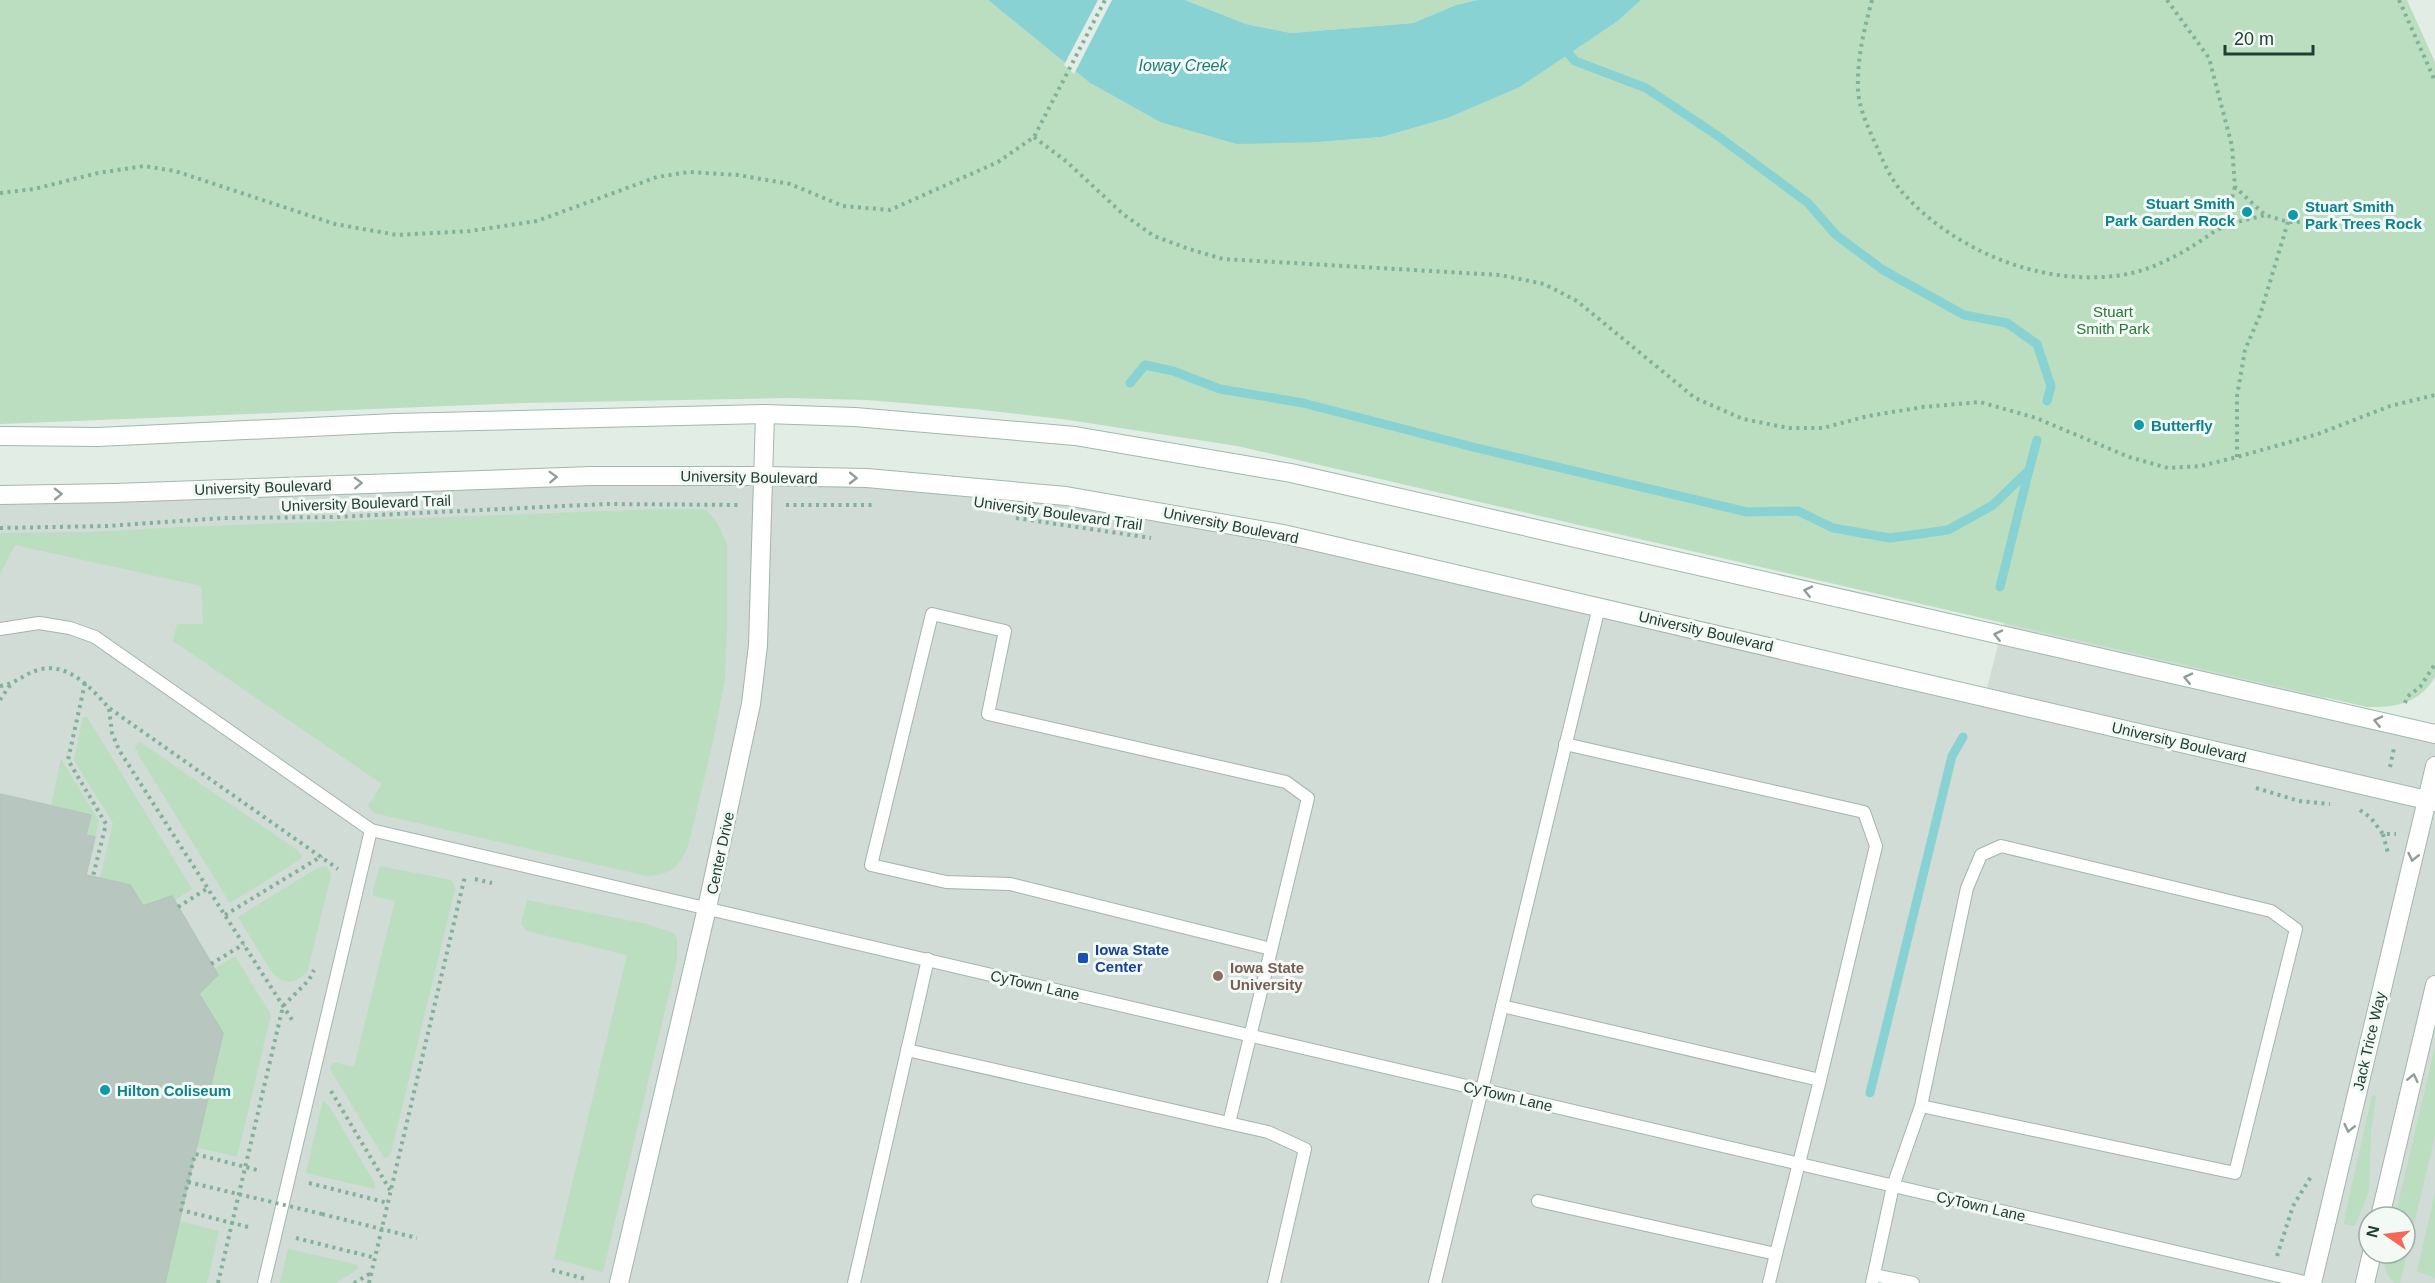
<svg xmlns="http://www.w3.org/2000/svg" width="2435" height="1283" viewBox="0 0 2435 1283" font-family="Helvetica,sans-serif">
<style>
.built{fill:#d0dcd5;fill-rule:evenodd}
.green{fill:#badebf}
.water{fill:#89d2d3}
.pier{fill:#e2ede6}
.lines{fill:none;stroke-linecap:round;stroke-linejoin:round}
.stream{stroke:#89d2d3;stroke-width:9}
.building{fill:#b7c7bf;stroke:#b4c6bc;stroke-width:1.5}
.service-casing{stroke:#a4b5ac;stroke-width:14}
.minor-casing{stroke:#a4b5ac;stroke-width:20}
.tertiary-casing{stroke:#a4b5ac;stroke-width:20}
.secondary-casing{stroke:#a0b9ac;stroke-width:20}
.path{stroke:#82b19b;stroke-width:4;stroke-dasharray:3 4.5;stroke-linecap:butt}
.service{stroke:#fff;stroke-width:12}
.minor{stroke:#fff;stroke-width:18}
.tertiary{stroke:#fff;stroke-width:18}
.secondary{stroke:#fff;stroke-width:18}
.path-bridge{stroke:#82b19b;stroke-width:4;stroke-dasharray:3 4.5;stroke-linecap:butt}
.oneway{stroke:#909e98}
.culture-dot{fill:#0f9aa8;stroke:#f3f9f5;stroke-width:2}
.transit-dot{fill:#1a4fb4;stroke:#f3f9f5;stroke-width:2}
.education-dot{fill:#8d6e63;stroke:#f3f9f5;stroke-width:2}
.labels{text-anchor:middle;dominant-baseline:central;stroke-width:6;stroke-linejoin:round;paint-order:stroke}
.culture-label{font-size:15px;font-weight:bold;fill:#0d838f;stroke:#f3f9f5;text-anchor:start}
.park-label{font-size:15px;fill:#2b763d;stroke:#f3f9f5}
.street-label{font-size:15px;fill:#213e32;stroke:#f3f9f5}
.transit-label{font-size:15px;font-weight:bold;fill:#164399;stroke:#f3f9f5;text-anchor:start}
.education-label{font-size:15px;font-weight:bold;fill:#785e54;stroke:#f3f9f5;text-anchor:start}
.water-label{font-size:16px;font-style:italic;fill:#1a797b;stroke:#f3f9f5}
</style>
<rect width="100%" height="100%" fill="#e2ede6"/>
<!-- built -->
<path class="built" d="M763,476L1174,514L1985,696L2003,625L2116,505L2262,540L2331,711L2435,734V1283H0V495ZM2369,1217H2405V1253H2369Z"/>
<!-- green -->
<g class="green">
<path d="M0,0H988L1090,83L1160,122L1319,142L1382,137L1448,118L1520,87L1618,21L1641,0H2407L2435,62V677C2420,703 2395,708 2367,707L1237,446L1069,420L974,409L867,400L789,398L524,403L0,424Z"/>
<polygon points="1185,0 1477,0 1456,5 1413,23 1291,33 1246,24"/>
<path d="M662,509H704L713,517L720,528L727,545V629L725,678L713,742L688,846C679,868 670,875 646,876L374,813L368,806L382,784L173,641L177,624H203L201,586L15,545L0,575V533L90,532L181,527Z"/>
<polygon points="83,717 87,717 192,889 175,900 172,896 143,906 130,885 100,878 113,823 74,760"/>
<polygon points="140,742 297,850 302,856 301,859 230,903 139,756 135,746"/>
<polygon points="61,759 99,821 95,837 86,835 91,815 51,806"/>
<path d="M325,866L329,869L331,875L308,970C297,984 283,986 271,971L238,917L319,867Z"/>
<polygon points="380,866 451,880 454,884 455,889 391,1153 388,1157 384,1158 330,1069 333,1062 354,1067 395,901 373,896 373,889"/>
<polygon points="527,900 647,924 674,933 677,939 677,960 603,1272 554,1259 627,955 527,931 521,924"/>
<polygon points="235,956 271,1015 237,1157 196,1147 223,1033 199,994 217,976 214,969"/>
<path d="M2435,1047V1136L2403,1270L2400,1283H2395C2385,1275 2383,1266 2386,1253H2405V1217H2395Z"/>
<polygon points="2372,1095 2376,1096 2371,1133 2369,1191 2355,1226 2344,1224 2346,1211"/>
<polygon points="323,1100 329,1106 375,1184 375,1189 306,1173"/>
<polygon points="2435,1194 2435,1278 2417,1271"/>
<polygon points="179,1221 219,1231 207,1283 165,1283"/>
<polygon points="288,1249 354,1264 358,1266 358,1269 336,1283 280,1283"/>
</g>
<!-- water -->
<polygon class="water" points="988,0 1185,0 1246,24 1291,33 1413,23 1456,5 1477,0 1641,0 1618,21 1520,87 1448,118 1382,137 1319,142 1237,144 1160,122 1090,83"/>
<!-- pier -->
<polygon class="pier" points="1098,0 1112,0 1074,74 1064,65"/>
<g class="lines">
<!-- stream -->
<g class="stream">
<polyline points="1562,46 1575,61 1646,88 1718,136 1808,203 1836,235 1883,270 1964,315 2007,323 2037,344 2051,386 2047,401"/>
<polyline points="1130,383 1145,365 1173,371 1220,389 1303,403 1473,447 1747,512 1798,511 1833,528 1890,538 1948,530 1993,505 2029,470 2037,440"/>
<polyline points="2000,587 2029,470"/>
<polyline points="1870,1093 1952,756 1963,737"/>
</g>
</g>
<!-- building -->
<polygon class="building" points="0,794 91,815 86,835 95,837 86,875 130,885 143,906 172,896 218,975 199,994 223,1033 165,1283 0,1283"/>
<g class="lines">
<defs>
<g id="service">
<polyline points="0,629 39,623 70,628 95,637 371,830 2309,1283"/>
<polyline points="1565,744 1864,812 1876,846 1820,1080"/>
<polyline points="1502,1006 1820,1080 1776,1254 1538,1201"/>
<polyline points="907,1050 1268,1132 1305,1149 1274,1283"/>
<polyline points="1229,1123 1308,798 1286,782 988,714 1005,631 932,614 871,865 946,882 1010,884 1271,949"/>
<polyline points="1874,1275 1913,1283"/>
<polyline points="264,1283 371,830"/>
<polyline points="854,1283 928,959"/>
<polyline points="1435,1283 1599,607"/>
<polyline points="1769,1283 1776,1254"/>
<polyline points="1872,1283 1893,1186 1921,1106 1967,888 1981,855 2001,846 2271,911 2296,929 2235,1173 1921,1106"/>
</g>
<polyline id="minor" points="619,1283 707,908 751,704 758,645 765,414"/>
<g id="tertiary">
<polyline points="2380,1217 2435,985"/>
<polyline points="2312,1283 2427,800"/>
<polyline points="2365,1283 2372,1253"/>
</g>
<g id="secondary">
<polyline points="0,436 98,437 395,423 765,414 855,417 1075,436 1291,473 2435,734"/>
<polyline points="0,495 114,493 591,476 763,476 867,478 1066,496 1283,534 2435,802"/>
<polyline points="2427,800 2435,766"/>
</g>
</defs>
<!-- service casing -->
<use href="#service" class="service-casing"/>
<!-- minor casing -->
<use href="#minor" class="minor-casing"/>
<!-- tertiary casing -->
<use href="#tertiary" class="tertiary-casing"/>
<!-- secondary casing -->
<use href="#secondary" class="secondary-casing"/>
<!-- path -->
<g class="path">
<path d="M1872,0C1864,30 1857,58 1858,89C1859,109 1868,127 1876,145C1883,161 1891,180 1903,193C1954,250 2038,285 2115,276C2143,273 2168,261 2191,247C2202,241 2214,230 2226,226C2238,221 2252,219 2265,215"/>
<polyline points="2167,0 2209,58 2232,146 2235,187 2265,215 2288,222 2361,220"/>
<polyline points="2399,0 2435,81"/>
<polyline points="1034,137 1067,162 1123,214 1154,236 1189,249 1223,259 1500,275 1544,284 1577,301 1695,398 1743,419 1789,428 1823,428 1868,416 1923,407 1980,402 2036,418 2129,457 2168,468 2201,466 2237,457 2318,434 2390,406 2435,395"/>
<polyline points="0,193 34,189 98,173 144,166 175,171 335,224 397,235 470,231 537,221 657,177 689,172 738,175 790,184 843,206 890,210 998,162 1034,137 1105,0"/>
<polyline points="2224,226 2235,187"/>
<polyline points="2237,457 2237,396 2245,350 2260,315 2288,222"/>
<polyline points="786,505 872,505"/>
<polyline points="1016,518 1151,538"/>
<polyline points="0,528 107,526 223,518 335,517 606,504 740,505"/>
<polyline points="85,683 68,760 106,824 93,876"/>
<path d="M0,686C15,684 24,674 38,670C68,661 92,689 109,708L338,869"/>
<polyline points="0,700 10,685"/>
<polyline points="2405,703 2407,697 2420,687 2435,664"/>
<polyline points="109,709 112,733 119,750 294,1023"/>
<polyline points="2390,767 2394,748"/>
<polyline points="2256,788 2299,801 2330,804"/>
<polyline points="2360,810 2371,818 2383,834 2396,834"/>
<polyline points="2383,834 2388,853"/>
<polyline points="475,879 492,883"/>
<polyline points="178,907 208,888"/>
<polyline points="225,915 322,856"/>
<polyline points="211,964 244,944"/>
<polyline points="331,1091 390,1190"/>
<polyline points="309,1183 388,1203"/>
<polyline points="322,1214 417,1238"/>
<polyline points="248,1227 181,1210 195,1154 261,1171"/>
<polyline points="296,1238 376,1258"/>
<polyline points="2277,1256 2293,1206 2312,1175"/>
<polyline points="552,1270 586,1279"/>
<polyline points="218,1283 283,1006 309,980 314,970"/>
<polyline points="354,1283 371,1273"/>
<polyline points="369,1283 465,876"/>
</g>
<!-- service -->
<use href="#service" class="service"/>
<!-- minor -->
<use href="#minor" class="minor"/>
<!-- tertiary -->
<use href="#tertiary" class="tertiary"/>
<!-- secondary -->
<use href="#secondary" class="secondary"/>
<!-- path-bridge -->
<polyline class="path-bridge" points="188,1182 322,1214"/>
</g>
<!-- one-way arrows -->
<defs><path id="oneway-chevron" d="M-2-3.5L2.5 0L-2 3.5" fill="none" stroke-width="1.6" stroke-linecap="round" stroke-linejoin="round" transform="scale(1.5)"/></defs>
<g class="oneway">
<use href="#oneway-chevron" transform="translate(553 477) rotate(-2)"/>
<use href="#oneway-chevron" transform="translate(853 478) rotate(1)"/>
<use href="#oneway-chevron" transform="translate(358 483) rotate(-2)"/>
<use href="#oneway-chevron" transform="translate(58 494) rotate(-1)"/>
<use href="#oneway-chevron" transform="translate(1808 591) rotate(-167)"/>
<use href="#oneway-chevron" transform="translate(1998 635) rotate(-167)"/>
<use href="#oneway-chevron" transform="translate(2188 678) rotate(-167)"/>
<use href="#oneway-chevron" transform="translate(2378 721) rotate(-167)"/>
<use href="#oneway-chevron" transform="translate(2413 857) rotate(103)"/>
<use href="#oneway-chevron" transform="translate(2413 1078) rotate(-77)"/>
<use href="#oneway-chevron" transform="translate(2349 1128) rotate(103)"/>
</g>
<!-- markers -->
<g class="culture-dot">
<circle cx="2247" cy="212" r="6"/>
<circle cx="2293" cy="215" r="6"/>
<circle cx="2139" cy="425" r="6"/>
<circle cx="105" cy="1090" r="6"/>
</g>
<rect class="transit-dot" x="1077" y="952" width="12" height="12" rx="3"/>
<circle class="education-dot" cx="1218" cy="976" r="6"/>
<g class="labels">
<!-- culture labels -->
<g class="culture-label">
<text x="2235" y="203" text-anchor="end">Stuart Smith<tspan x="2235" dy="17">Park Garden Rock</tspan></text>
<text x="2305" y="206">Stuart Smith<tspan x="2305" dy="17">Park Trees Rock</tspan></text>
<text x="2151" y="425">Butterfly</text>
<text x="117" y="1090">Hilton Coliseum</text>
</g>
<!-- park labels -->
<g class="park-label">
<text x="2113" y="311">Stuart<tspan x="2113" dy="17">Smith Park</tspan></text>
</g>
<!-- street labels -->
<g class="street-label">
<text transform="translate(749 477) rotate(1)">University Boulevard</text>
<text transform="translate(263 487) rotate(-2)">University Boulevard</text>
<text transform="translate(366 503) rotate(-2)">University Boulevard Trail</text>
<text transform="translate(1058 513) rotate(8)">University Boulevard Trail</text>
<text transform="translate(1231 525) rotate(11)">University Boulevard</text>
<text transform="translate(1706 631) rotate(13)">University Boulevard</text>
<text transform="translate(2179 742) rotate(13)">University Boulevard</text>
<text transform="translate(720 853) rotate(-78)">Center Drive</text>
<text transform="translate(1035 985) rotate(13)">CyTown Lane</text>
<text transform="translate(2369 1041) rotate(-77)">Jack Trice Way</text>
<text transform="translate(1508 1096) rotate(13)">CyTown Lane</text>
<text transform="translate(1981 1206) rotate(13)">CyTown Lane</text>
</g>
<!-- transit labels -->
<g class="transit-label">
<text x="1095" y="949">Iowa State<tspan x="1095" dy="17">Center</tspan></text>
</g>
<!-- education labels -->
<g class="education-label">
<text x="1230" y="967">Iowa State<tspan x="1230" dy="17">University</tspan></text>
</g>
<!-- water labels -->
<g class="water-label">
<text x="1183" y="65">Ioway Creek</text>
</g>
</g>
<!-- north arrow -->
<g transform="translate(2387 1235) rotate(284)"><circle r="28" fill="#f3f9f5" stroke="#9faea7" stroke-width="1.5"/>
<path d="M0-4.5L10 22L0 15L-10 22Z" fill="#f56758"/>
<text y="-9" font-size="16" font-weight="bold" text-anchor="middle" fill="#213e32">N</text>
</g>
<!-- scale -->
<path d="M2225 45v9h88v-9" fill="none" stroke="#213e32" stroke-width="3"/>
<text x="2234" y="45" font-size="18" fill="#213e32" stroke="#f3f9f5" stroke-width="4.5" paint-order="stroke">20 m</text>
</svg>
